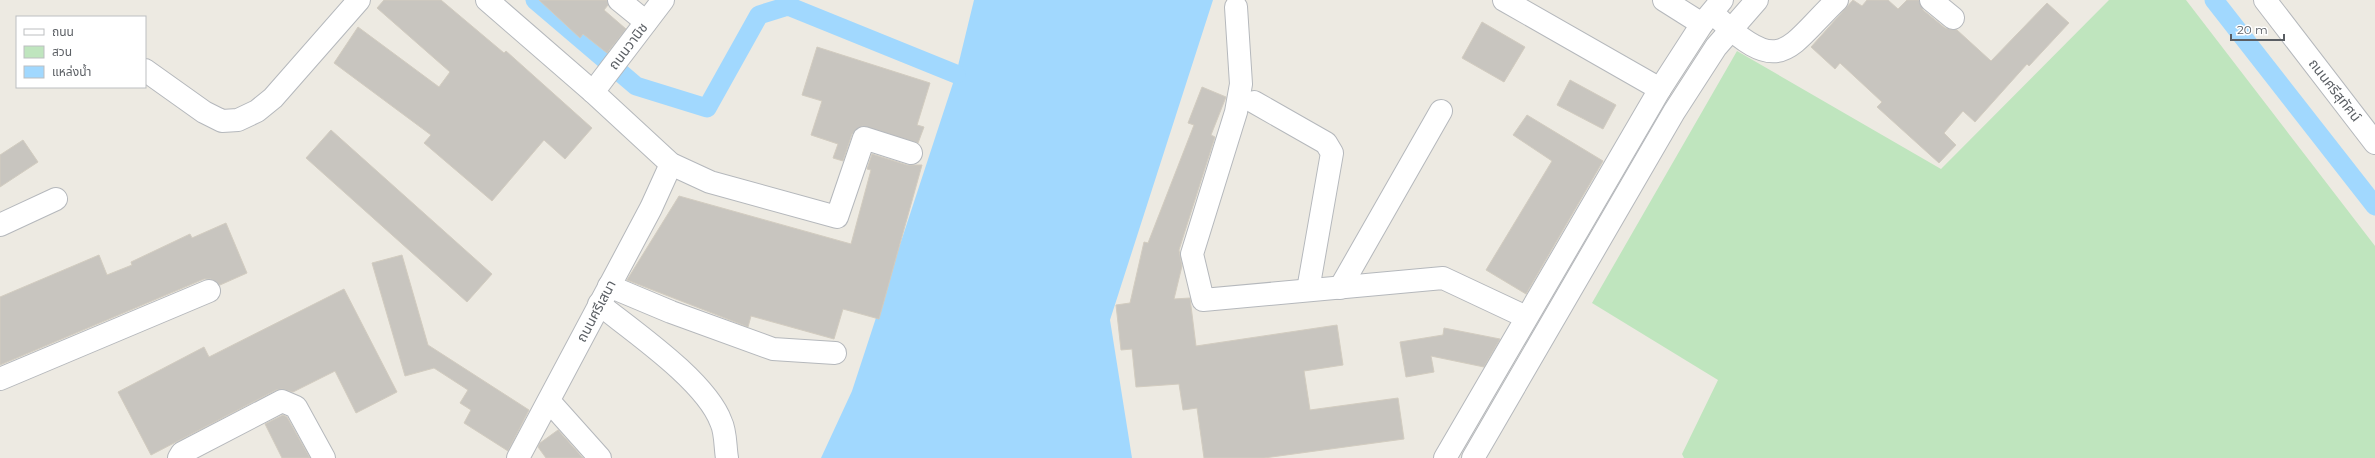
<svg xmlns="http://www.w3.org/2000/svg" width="2375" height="458" viewBox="0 0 2375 458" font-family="Montserrat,'Noto Sans Thai',sans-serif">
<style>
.green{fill:#bfe5be}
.water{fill:#a1d8fe}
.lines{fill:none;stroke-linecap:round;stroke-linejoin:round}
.canal{stroke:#a1d8fe;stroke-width:19}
.building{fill:#c8c5bf;stroke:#d2ccc0}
.minor-casing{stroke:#b5b8bc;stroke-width:24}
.minor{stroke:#fff;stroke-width:22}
.labels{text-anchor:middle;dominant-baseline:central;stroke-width:3;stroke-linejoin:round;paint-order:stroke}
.street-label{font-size:14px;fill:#5a5e63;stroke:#fff}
</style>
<rect width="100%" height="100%" fill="#edeae2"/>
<!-- green -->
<polygon class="green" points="2109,0 2186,0 2375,246 2375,458 1684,458 1682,454 1718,380 1592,303 1737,51 1941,169"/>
<!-- water -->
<polygon class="water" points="974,0 1213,0 1110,320 1132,458 821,458 852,391 956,74"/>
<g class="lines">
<!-- canal -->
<g class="canal">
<polyline points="535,0 636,86 707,108 759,15 788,6 956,74"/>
<polyline points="2214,0 2375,206"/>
</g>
</g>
<!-- building -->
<g class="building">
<polygon points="384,0 441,0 504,53 506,51 592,128 565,159 544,140 492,201 424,143 431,135 334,63 358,27 439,87 450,72 377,8"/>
<polygon points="539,0 607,0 608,5 604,10 626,29 607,53 583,34 580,38"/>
<polygon points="1853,0 1862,6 1867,0 1888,0 1898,9 1907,0 1919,0 1923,10 1945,28 1957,30 1991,61 2047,3 2069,23 2029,66 2027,64 1975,122 1963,111 1944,133 1956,145 1939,163 1877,107 1882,102 1840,63 1835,69 1811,47"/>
<polygon points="1482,22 1525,47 1504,82 1462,58"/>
<polygon points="817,47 930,83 917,125 924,127 918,143 862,126 852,134 843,161 833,158 838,144 811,135 822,101 802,95"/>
<polygon points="1570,80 1616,105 1603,129 1557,105"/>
<polygon points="1202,87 1226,97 1211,135 1215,137 1179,250 1182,266 1174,299 1190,298 1196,346 1337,325 1343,365 1304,371 1310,410 1398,398 1404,439 1264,458 1204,458 1197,408 1183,410 1179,384 1136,387 1132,349 1121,350 1116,305 1130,303 1144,242 1148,243 1194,125 1188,123"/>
<polygon points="1527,115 1603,161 1526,294 1486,270 1552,161 1513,135"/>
<polygon points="331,130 492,274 467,302 306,158"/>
<polygon points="23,140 38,162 0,187 0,155"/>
<polygon points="872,154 907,165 922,165 879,319 843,309 834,339 751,316 748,327 627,280 679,196 851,244 871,170 867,169"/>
<polygon points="226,223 247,273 220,285 211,279 204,279 0,365 0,297 99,255 107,275 132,265 131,262 190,234 192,238"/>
<polygon points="402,255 428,345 529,410 508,451 464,423 471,410 460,403 468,390 434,368 405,376 372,263"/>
<polygon points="344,289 397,392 356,413 335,371 293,392 282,389 276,390 151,455 118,392 204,347 209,357"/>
<polygon points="1444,328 1500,339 1484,367 1431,356 1434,372 1406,377 1400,342 1443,335"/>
<polygon points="283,415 287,417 310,458 282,458 265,424"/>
<polygon points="558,430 583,458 546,458 538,447 540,443"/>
</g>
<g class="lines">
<defs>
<g id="minor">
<polyline points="487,0 593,92 671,164 710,182 837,217 864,138 911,153"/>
<polyline points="619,0 646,22"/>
<polyline points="1504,0 1660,89"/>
<polyline points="1664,0 1702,24"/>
<polyline points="1931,0 1953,18"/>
<polyline points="2265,0 2375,143"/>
<polyline points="1236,7 1241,84 1236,112 1192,254 1203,300 1443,278 1526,317"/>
<path d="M1719,19C1782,78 1788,47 1837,0"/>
<polyline points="145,70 204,112 222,121 238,120 257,111 273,98 359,0"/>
<polyline points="593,92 663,0"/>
<polyline points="1254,102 1326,143 1332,153 1308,290"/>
<polyline points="0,225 56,199"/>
<polyline points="609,286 671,312 773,349 835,353"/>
<polyline points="1340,288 1441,111"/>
<path d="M599,304C634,332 706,381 721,422C726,432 725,447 727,458"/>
<polyline points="0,379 209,291"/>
<polyline points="549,401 600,458"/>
<polyline points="179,458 182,453 282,401 296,407 324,458"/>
<polyline points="518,458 651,208 671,164"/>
<polyline points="1445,458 1660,89 1702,24 1722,0"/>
<polyline points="1473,458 1674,112 1716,47 1757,0"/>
</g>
</defs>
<!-- minor casing -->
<use href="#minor" class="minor-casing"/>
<!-- minor -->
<use href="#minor" class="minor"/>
</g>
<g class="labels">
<!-- street labels -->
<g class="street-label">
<text transform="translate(628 46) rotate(-53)">ถนนวานิช</text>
<text transform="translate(2335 90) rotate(52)">ถนนศรีสุทัศน์</text>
<text transform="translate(596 311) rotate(-62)">ถนนศรีเสนา</text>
</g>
</g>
<!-- legend -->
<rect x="16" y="16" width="130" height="72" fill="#ffffff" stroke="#bdbfc1"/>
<rect x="24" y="29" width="20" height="6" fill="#ffffff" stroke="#bdbfc1"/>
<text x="52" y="36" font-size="12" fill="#5a5e63">ถนน</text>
<rect x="24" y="46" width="20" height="12" fill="#bfe5be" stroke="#bdbfc1"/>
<text x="52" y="56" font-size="12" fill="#5a5e63">สวน</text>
<rect x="24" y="66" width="20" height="12" fill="#a1d8fe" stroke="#bdbfc1"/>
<text x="52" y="76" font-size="12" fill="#5a5e63">แหล่งน้ำ</text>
<!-- scale -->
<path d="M2231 34v6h53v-6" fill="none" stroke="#5a5e63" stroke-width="2"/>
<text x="2237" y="34" font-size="12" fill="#5a5e63" stroke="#ffffff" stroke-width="3" paint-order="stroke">20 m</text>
</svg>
